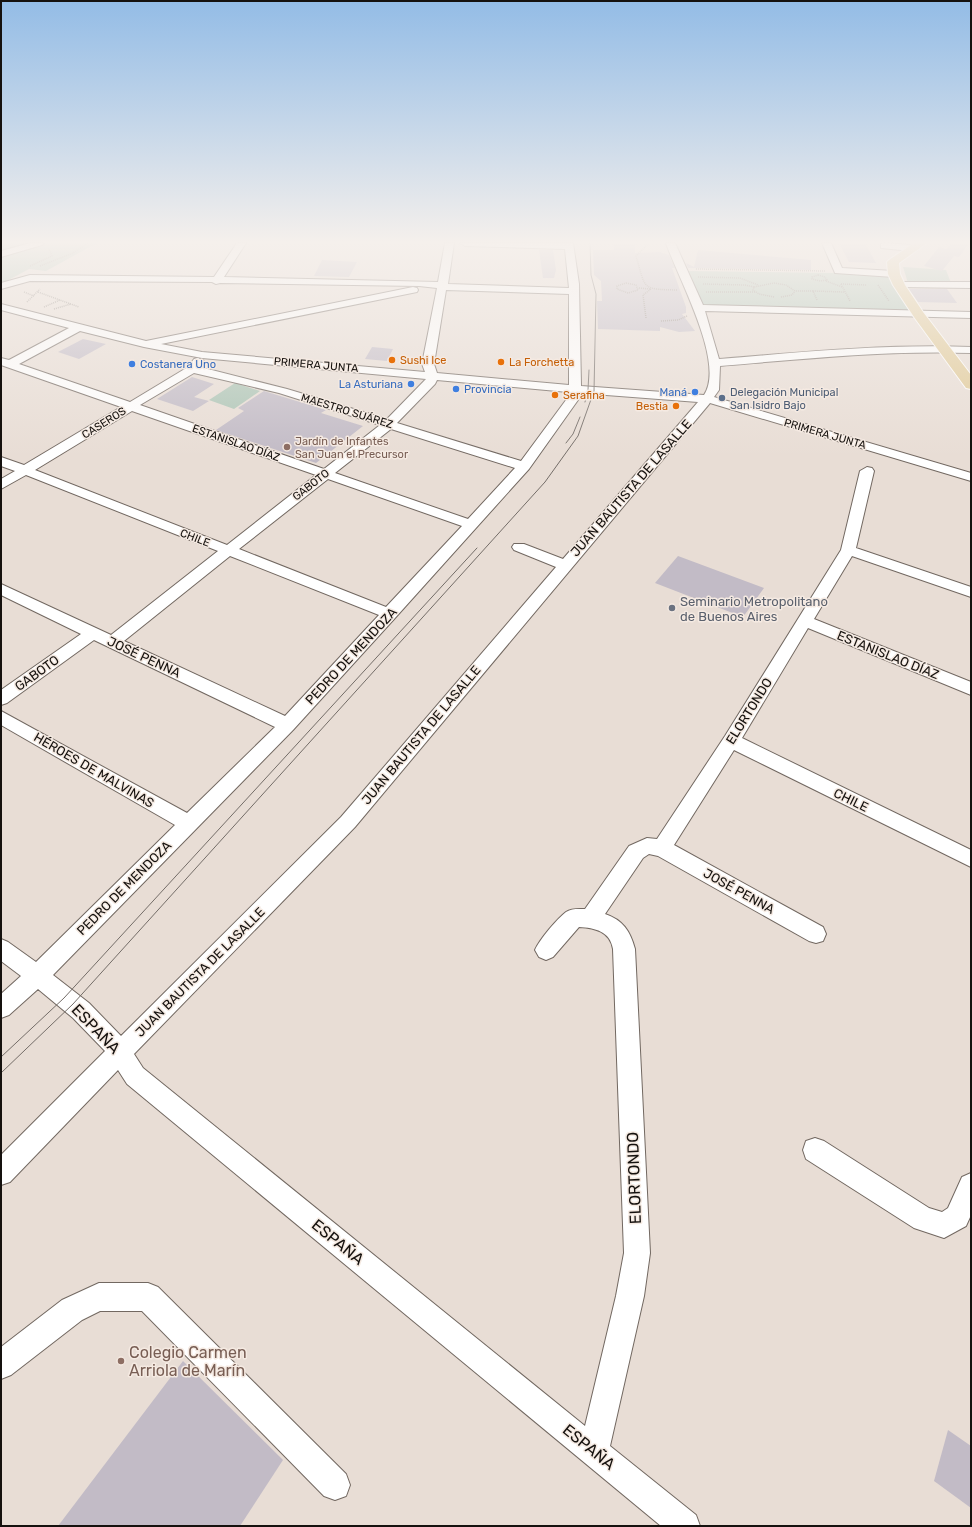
<svg xmlns="http://www.w3.org/2000/svg" width="972" height="1527" viewBox="0 0 972 1527" font-family="Rubik,sans-serif">
<style>
.green{fill:#adc5b6}
.building{fill:#c2bbc6}
.lines{fill:none;stroke-linecap:round;stroke-linejoin:round}
.minor-casing{stroke:#726861;stroke-width:2}
.major-casing{stroke:#fff;stroke-width:2}
.path{stroke:#958d87;stroke-width:1.5;stroke-dasharray:1 1;stroke-linecap:butt}
.minor{fill:#fff;fill-rule:evenodd}
.major{fill:#e0c995;fill-rule:evenodd}
.tram{stroke:#746d68;stroke-width:1}
.food-dot{fill:#e8710a;stroke:#f5eae2;stroke-width:1.5}
.shop-dot{fill:#3f7fe0;stroke:#f5eae2;stroke-width:1.5}
.service-dot{fill:#5c6f8a;stroke:#f5eae2;stroke-width:1.5}
.education-dot{fill:#8d6e63;stroke:#f5eae2;stroke-width:1.5}
.worship-dot{fill:#6b7280;stroke:#f5eae2;stroke-width:1.5}
.labels{text-anchor:middle;dominant-baseline:central;stroke-width:3;stroke-linejoin:round;paint-order:stroke}
.far-food-label{font-size:11px;fill:#c56008;stroke:#f5eae2;text-anchor:start}
.far-shop-label{font-size:11px;fill:#366cbe;stroke:#f5eae2;text-anchor:start}
.far-street-label{font-size:11px;fill:#15110e;stroke:#f5eae2}
.far-service-label{font-size:11px;fill:#4e5e75;stroke:#f5eae2;text-anchor:start}
.far-education-label{font-size:11px;fill:#785e54;stroke:#f5eae2;text-anchor:start}
.street-label{font-size:13px;fill:#15110e;stroke:#f5eae2}
.worship-label{font-size:13px;fill:#5b616d;stroke:#f5eae2;text-anchor:start}
.near-street-label{font-size:16px;fill:#15110e;stroke:#f5eae2}
.near-education-label{font-size:16px;fill:#785e54;stroke:#f5eae2;text-anchor:start}
</style>
<rect width="100%" height="100%" fill="#e8ddd5"/>
<!-- green -->
<g class="green">
<polygon points="1,243 97,243 46,271 29,269 1,284"/>
<polygon points="903,267 946,270 951,283 908,283"/>
<polygon points="687,271 835,273 889,275 911,312 702,306"/>
<polygon points="235,383 260,391 234,409 209,400"/>
</g>
<!-- building -->
<g class="building">
<polygon points="614,243 635,243 635,253 660,252 669,255 675,268 672,268 686,307 686,313 682,314 695,331 679,332 660,327 660,331 598,329 597,301 602,301 601,281 594,275 593,250 614,250"/>
<polygon points="839,243 865,243 876,263 849,262"/>
<polygon points="952,243 969,243 959,257 954,256 942,271 924,266 939,247 947,249"/>
<polygon points="539,250 553,250 556,270 554,278 543,278"/>
<polygon points="698,250 811,260 811,270 688,268 686,263 694,267"/>
<polygon points="322,260 357,262 349,277 314,276"/>
<polygon points="909,289 947,289 957,303 918,302"/>
<polygon points="83,339 106,344 79,359 58,352"/>
<polygon points="372,347 393,349 387,361 365,359"/>
<polygon points="192,377 214,384 194,397 209,401 193,411 157,399"/>
<polygon points="264,391 326,410 321,413 363,426 316,463 216,430 244,411 238,408"/>
<polygon points="678,556 764,588 743,617 655,583"/>
<polygon points="183,1361 283,1460 240,1526 58,1526"/>
<polygon points="948,1430 971,1446 971,1508 934,1481"/>
</g>
<g class="lines">
<defs>
<g id="minor">
<polygon points="30,243 44,243 42,245 1,257 1,251"/>
<path d="M237,243H246L224,277L438,282L445,243H454L448,284L569,288L565,249L465,246L460,243H573L579,284L581,386L704,395C726,363 677,276 666,243H675L703,305L971,312V318L705,311L719,359C803,352 887,344 971,347V353C888,350 803,359 720,366L719,390L714,397L971,473V481L710,403L355,827L134,1054L143,1068L585,1426L616,1296L624,1253L613,949C610,931 595,928 579,927L553,957L546,960L539,957L535,950C540,939 557,919 566,912C572,908 579,909 585,909L629,846L647,838L657,839L725,736L841,550L860,471L867,467L872,468L874,471L856,548L971,587V597L852,556L814,619L971,682V695L808,628L742,738L971,850V867L734,750L674,845L823,927L826,934L823,941L816,943L809,941L658,856L649,854L643,858L605,914C623,920 630,931 635,949L650,1253L644,1296L610,1446L696,1515L700,1526H661L127,1084L118,1070L10,1182L1,1185V1155L105,1051L73,1018L38,989L9,1015L1,1018V994L21,976L1,961V939L8,942L36,962L175,825L1,725V711L187,813L275,727L94,640L7,703L1,705V690L81,634L1,595V584L111,635L218,551L26,475L1,489V479L15,471L1,466V457L24,465L121,407L1,365V358L9,360L69,328L1,310V304L146,341L413,287L417,288L418,290L417,292L161,344L202,352L425,372L422,364L437,288L419,286L220,283L216,284L212,282L30,281L1,289V283L30,275L214,277ZM446,290L569,294V385L437,373L434,364ZM80,331L144,347L202,358L426,379L387,419L287,389L200,367L204,361L198,358L194,359L188,367L130,402L19,364ZM194,373L279,393L380,425L324,469L140,405ZM437,380L568,392L566,400L521,461L397,423L435,384ZM580,393L698,402L563,559L524,544H514L512,547L514,550L556,567L341,817L121,1036L89,1003L53,975L293,730L395,618L529,469L578,400ZM132,411L316,475L227,545L35,470ZM391,429L515,468L468,519L335,473ZM328,479L462,526L386,607L239,549ZM230,556L379,615L285,716L124,641Z"/>
<polygon points="822,243 831,243 842,268 894,271 899,274 894,277 835,273"/>
<polygon points="884,243 911,245 916,248 911,251 881,248 881,244"/>
<polygon points="899,282 971,282 971,288 896,287 894,285 896,283"/>
<polygon points="815,1138 824,1141 929,1208 942,1212 948,1208 962,1177 971,1173 971,1215 966,1226 944,1238 914,1228 806,1159 803,1150 806,1141"/>
<polygon points="99,1283 148,1283 158,1287 346,1474 350,1485 346,1496 335,1500 324,1496 142,1311 100,1311 82,1320 11,1375 1,1379 1,1347 62,1300"/>
</g>
<polygon id="major" points="914,243 927,243 899,263 900,274 905,285 923,312 971,375 971,389 966,388 914,317 893,285 888,274 887,262 889,260"/>
</defs>
<!-- minor casing -->
<use href="#minor" class="minor-casing"/>
<!-- major casing -->
<use href="#major" class="major-casing"/>
<!-- path -->
<g class="path">
<path d="M649,243L636,256C646,290 641,289 677,290"/>
<polyline points="30,266 52,256 49,249"/>
<polyline points="40,266 73,253 88,243"/>
<polyline points="696,269 825,271"/>
<polygon points="818,275 825,277 827,280 820,281 812,279 812,277"/>
<polyline points="698,277 740,278 758,285"/>
<polyline points="826,281 842,287"/>
<polygon points="626,283 636,285 638,290 628,293 617,289 617,286"/>
<polyline points="703,284 745,285 754,287"/>
<polyline points="841,284 867,285"/>
<polyline points="841,284 850,301"/>
<polyline points="878,285 889,301"/>
<polyline points="639,288 650,289"/>
<polyline points="24,292 34,296"/>
<polyline points="38,292 79,307"/>
<polyline points="706,292 755,292"/>
<polyline points="774,297 759,294 753,290 754,287 774,283 786,285 795,291 813,291"/>
<polyline points="781,297 792,295 795,291"/>
<polyline points="817,300 813,291 845,292"/>
<polyline points="27,302 40,289"/>
<polyline points="44,307 60,300"/>
<polyline points="54,309 71,304"/>
<polyline points="646,318 643,295 651,289"/>
<polyline points="661,321 678,320 687,316"/>
</g>
<!-- minor -->
<use href="#minor" class="minor"/>
<!-- major -->
<use href="#major" class="major"/>
<!-- tram -->
<g class="tram">
<polyline points="585,402 588,390 589,370"/>
<polyline points="566,443 573,434 580,417"/>
<polyline points="1,1057 64,998 477,548"/>
<polyline points="1,1073 73,1004 545,482 578,436 594,391 596,294 591,275 590,243"/>
</g>
</g>
<!-- sky -->
<linearGradient id="sky" x2="0" y2="1"><stop stop-color="#93bce6"/><stop offset="0.53" stop-color="#f5f0ec"/><stop offset="1" stop-color="#f5f0ec" stop-opacity="0"/></linearGradient>
<rect width="972" height="457" fill="url(#sky)"/>
<!-- markers -->
<g class="food-dot">
<circle cx="392" cy="360" r="4"/>
<circle cx="501" cy="362" r="4"/>
<circle cx="555" cy="395" r="4"/>
<circle cx="676" cy="406" r="4"/>
</g>
<g class="shop-dot">
<circle cx="132" cy="364" r="4"/>
<circle cx="411" cy="384" r="4"/>
<circle cx="456" cy="389" r="4"/>
<circle cx="695" cy="392" r="4"/>
</g>
<circle class="service-dot" cx="722" cy="398" r="4"/>
<g class="education-dot">
<circle cx="287" cy="447" r="4"/>
<circle cx="121" cy="1361" r="4"/>
</g>
<circle class="worship-dot" cx="672" cy="608" r="4"/>
<g class="labels">
<!-- far-food labels -->
<g class="far-food-label">
<text x="400" y="360">Sushi Ice</text>
<text x="509" y="362">La Forchetta</text>
<text x="563" y="395">Serafina</text>
<text x="668" y="406" text-anchor="end">Bestia</text>
</g>
<!-- far-shop labels -->
<g class="far-shop-label">
<text x="140" y="364">Costanera Uno</text>
<text x="403" y="384" text-anchor="end">La Asturiana</text>
<text x="464" y="389">Provincia</text>
<text x="687" y="392" text-anchor="end">Maná</text>
</g>
<!-- far-street labels -->
<g class="far-street-label">
<text transform="translate(316 365) rotate(5)">PRIMERA JUNTA</text>
<text transform="translate(347 411) rotate(17)">MAESTRO SUÁREZ</text>
<text transform="translate(104 423) rotate(-32)">CASEROS</text>
<text transform="translate(825 434) rotate(16)">PRIMERA JUNTA</text>
<text transform="translate(236 443) rotate(19)">ESTANISLAO DÍAZ</text>
<text transform="translate(311 485) rotate(-38)">GABOTO</text>
<text transform="translate(195 538) rotate(21)">CHILE</text>
</g>
<!-- far-service labels -->
<g class="far-service-label">
<text x="730" y="392">Delegación Municipal<tspan x="730" dy="13">San Isidro Bajo</tspan></text>
</g>
<!-- far-education labels -->
<g class="far-education-label">
<text x="295" y="441">Jardín de Infantes<tspan x="295" dy="13">San Juan el Precursor</tspan></text>
</g>
<!-- street labels -->
<g class="street-label">
<text transform="translate(631 488) rotate(-49)">JUAN BAUTISTA DE LASALLE</text>
<text transform="translate(888 655) rotate(22)">ESTANISLAO DÍAZ</text>
<text transform="translate(351 656) rotate(-47)">PEDRO DE MENDOZA</text>
<text transform="translate(144 657) rotate(25)">JOSÉ PENNA</text>
<text transform="translate(37 673) rotate(-36)">GABOTO</text>
<text transform="translate(749 711) rotate(-58)">ELORTONDO</text>
<text transform="translate(421 735) rotate(-50)">JUAN BAUTISTA DE LASALLE</text>
<text transform="translate(94 770) rotate(30)">HÉROES DE MALVINAS</text>
<text transform="translate(851 800) rotate(26)">CHILE</text>
<text transform="translate(124 888) rotate(-45)">PEDRO DE MENDOZA</text>
<text transform="translate(739 891) rotate(29)">JOSÉ PENNA</text>
<text transform="translate(200 972) rotate(-45)">JUAN BAUTISTA DE LASALLE</text>
</g>
<!-- worship labels -->
<g class="worship-label">
<text x="680" y="601">Seminario Metropolitano<tspan x="680" dy="15">de Buenos Aires</tspan></text>
</g>
<!-- near-street labels -->
<g class="near-street-label">
<text transform="translate(96 1029) rotate(46)">ESPAÑA</text>
<text transform="translate(634 1178) rotate(-92)">ELORTONDO</text>
<text transform="translate(338 1242) rotate(39)">ESPAÑA</text>
<text transform="translate(589 1447) rotate(39)">ESPAÑA</text>
</g>
<!-- near-education labels -->
<g class="near-education-label">
<text x="129" y="1352">Colegio Carmen<tspan x="129" dy="18">Arriola de Marín</tspan></text>
</g>
</g>
<!-- border -->
<rect width="972" height="1527" fill="none" stroke="#15110e" stroke-width="4"/>
</svg>
